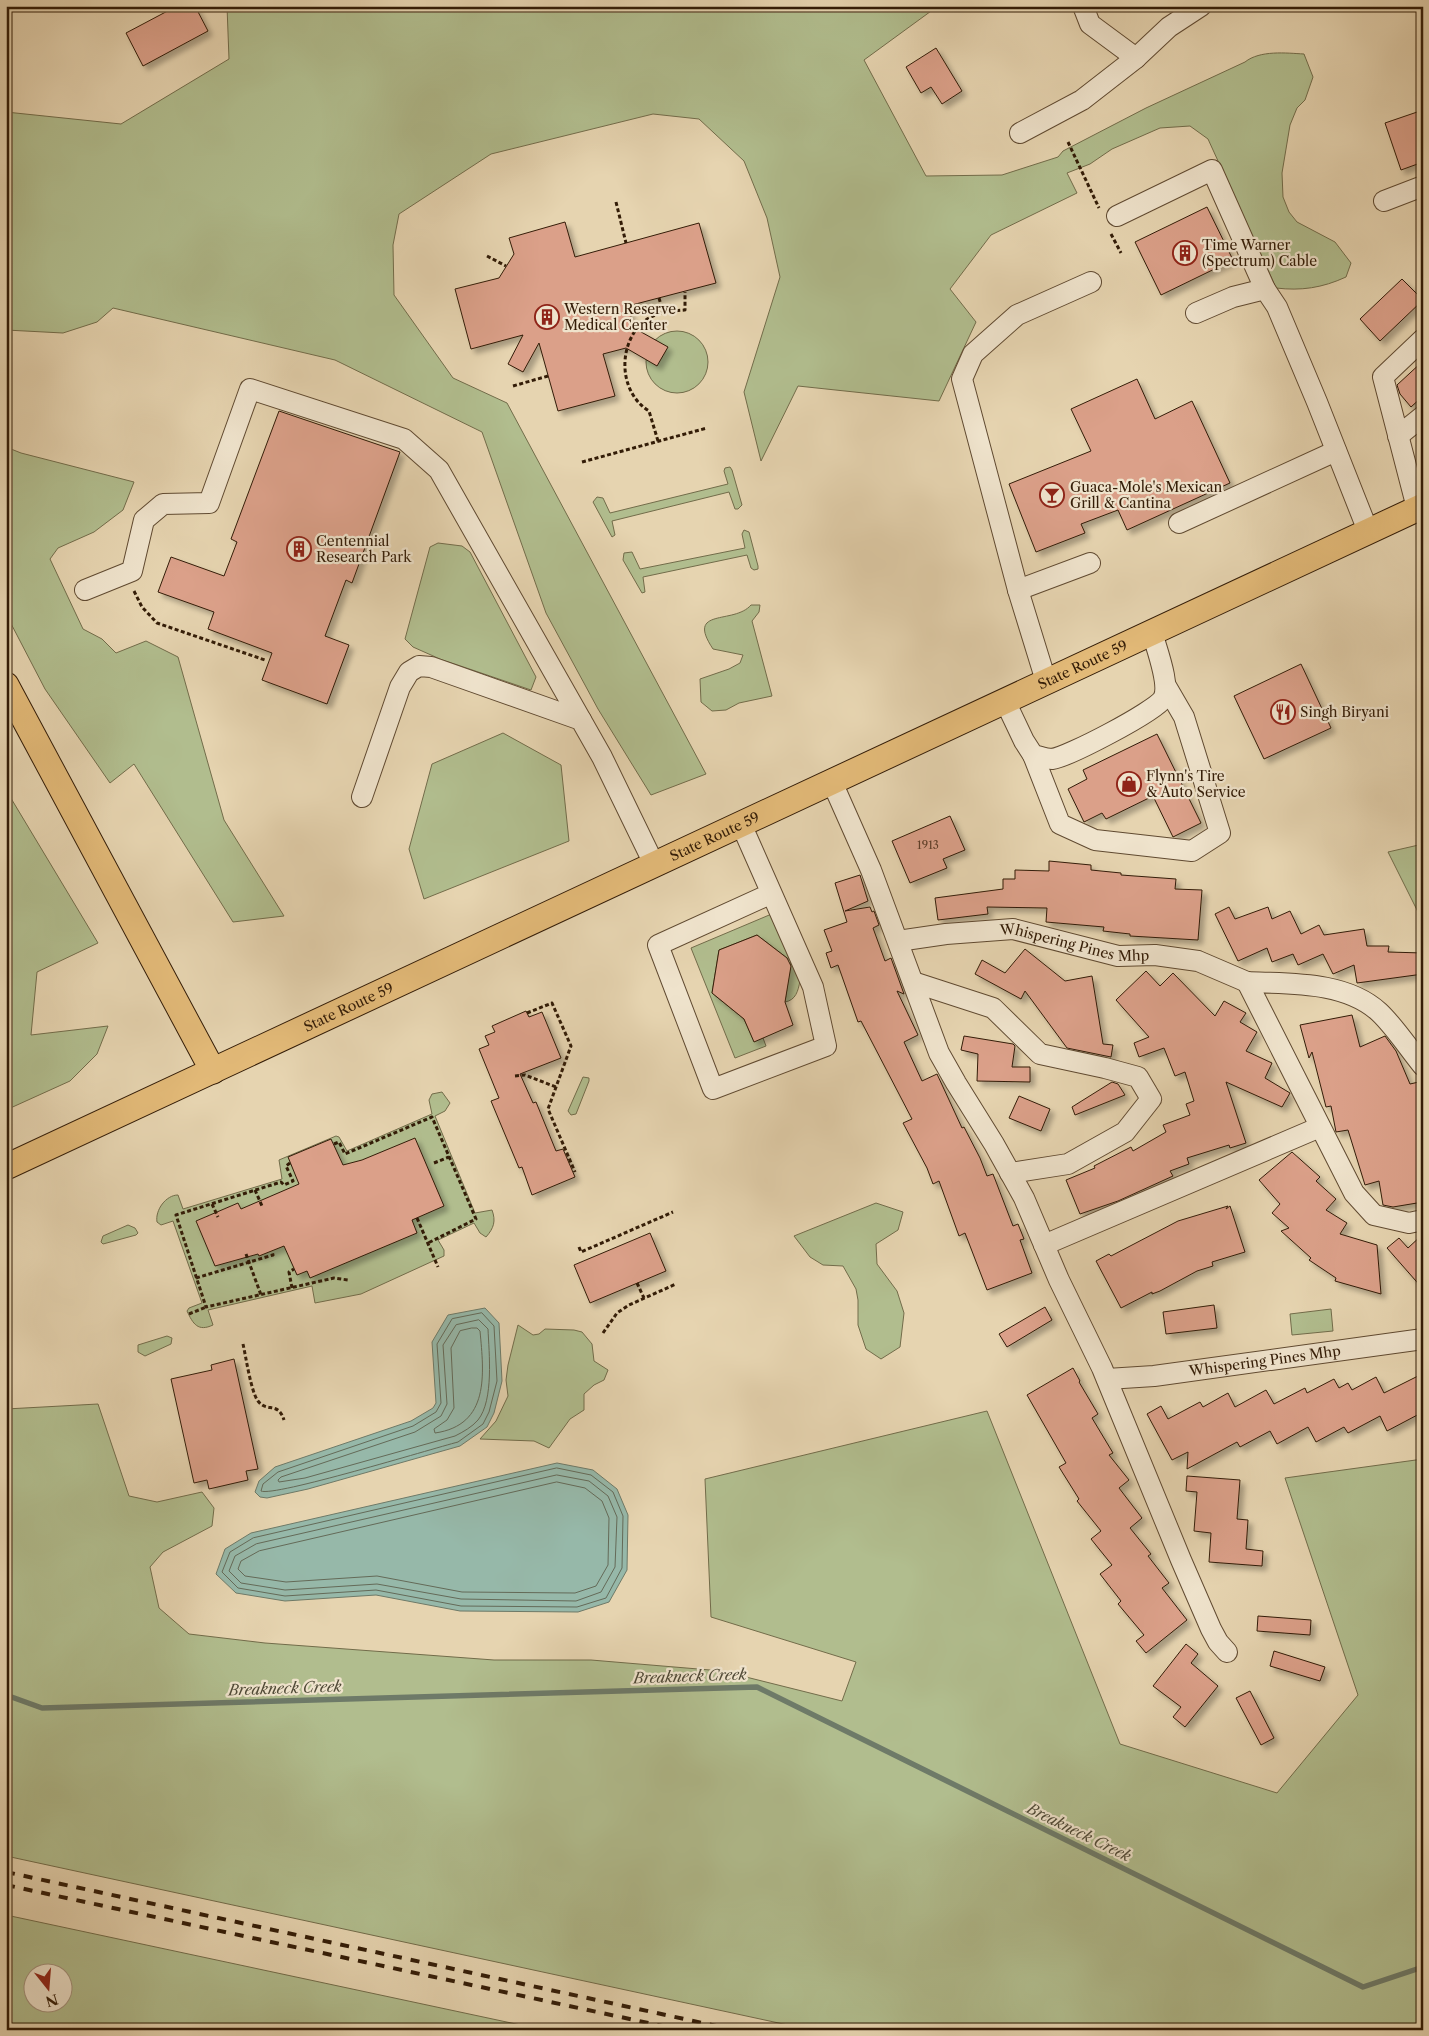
<svg xmlns="http://www.w3.org/2000/svg" width="1429" height="2036" viewBox="0 0 1429 2036" font-family="'Libre Caslon Text',serif">
<style>
.green{fill:#b1bd8e;stroke:#726c4a;fill-rule:evenodd}
.water{fill:#96b8a9;stroke:#6e7a68}
.lines{fill:none;stroke-linecap:round;stroke-linejoin:round}
.shore{stroke:#646a58;stroke-width:1}
.stream{stroke:#6e7a68;stroke-width:5.5}
.building{fill:#dba089;stroke:#331c07;filter:url(#shadow)}
.minor-casing{stroke:#604a31;stroke-width:22}
.major-casing{stroke:#331c07;stroke-width:27}
.path{stroke:#331c07;stroke-width:3;stroke-dasharray:4 2.5;stroke-linecap:butt}
.minor{stroke:#efe3cc;stroke-width:20}
.major{stroke:#e3ba78;stroke-width:25}
.rail{stroke:#331c07;stroke-width:4;stroke-dasharray:9 9;stroke-linecap:butt}
.labels{text-anchor:middle;dominant-baseline:central;stroke-width:4.5;stroke-linejoin:round;paint-order:stroke}
.number-label{font-size:11px;fill:#5d3d28}
.poi-label{font-size:14px;fill:#331c07;stroke:#efe3cc;text-anchor:start}
.street-label{font-size:14px;fill:#331c07;stroke:#efe3cc}
.water-label{font-size:15px;font-style:italic;fill:#514b38;stroke:#efe3cc}
</style>
<defs>
<filter id="shadow"><feDropShadow dx="4.5" dy="4.5" stdDeviation="2.5" flood-color="#0004"/></filter>
</defs>
<rect width="100%" height="100%" fill="#e6d4b0"/>
<filter id="stains"><feTurbulence type="fractalNoise" baseFrequency=".004" numOctaves="4"/><feColorMatrix values="0 0 0 0 .2 0 0 0 0 .09 0 0 0 0 .02 0 0 0 .5 -.17"/></filter>
<radialGradient id="worn" r=".72"><stop offset=".6" stop-color="#630" stop-opacity="0"/><stop offset="1" stop-color="#630" stop-opacity=".3"/></radialGradient>
<!-- green -->
<g class="green">
<path d="M227,6H938L864,60L926,176L1002,175L1058,157L1063,151L1146,108L1245,62C1260,50 1286,53 1304,54L1313,77L1305,100L1297,108L1290,125L1282,173L1283,197L1289,212L1297,222L1335,242L1351,263L1346,277C1322,288 1301,291 1276,288L1208,139L1190,126L1160,128L1112,149L1090,164L1067,173L1077,193L991,235L950,289L976,322L939,401L798,386L761,461L744,392L780,277L767,218L744,161L699,119L653,114L491,154L399,214L393,245L394,295L453,378L507,403L706,774L651,795L598,709L546,613L482,432L335,360L113,308L97,322L63,333L6,330V112L121,124L229,59Z"/>
<circle cx="677" cy="362" r="31"/>
<polygon points="6,447 21,453 134,482 123,510 94,532 58,548 50,559 83,629 102,639 116,653 146,641 178,657 224,820 284,916 233,922 134,764 110,783 45,689 6,614"/>
<polygon points="730,467 732,470 742,505 738,509 735,509 729,492 612,521 615,535 612,537 593,502 597,497 603,498 610,513 728,484 724,471 725,468"/>
<polygon points="744,530 749,532 758,566 758,569 754,570 751,568 747,555 643,577 645,592 642,593 623,560 624,553 632,552 640,569 745,548 742,534"/>
<polygon points="438,543 462,546 470,552 536,677 531,690 440,659 413,647 405,639 430,547"/>
<path d="M751,605H760L759,612L752,621L772,696L739,703L726,710L712,711L701,702L700,679L729,669L740,663L743,655L713,649C685,607 734,625 751,605Z"/>
<polygon points="503,733 561,765 569,841 424,899 409,849 432,764"/>
<polygon points="6,790 98,943 37,972 31,1035 108,1026 97,1054 70,1081 6,1110"/>
<polygon points="1423,844 1423,922 1388,852"/>
<path d="M774,913L800,981C798,991 796,1000 785,1002L791,961L757,935L719,950L712,993L744,1019L754,1041L763,1038L766,1046L735,1058L691,948Z"/>
<polygon points="583,1077 589,1078 589,1081 576,1114 571,1115 568,1111"/>
<path d="M442,1092L450,1103L445,1111L435,1116L475,1213L492,1210C496,1221 494,1228 486,1237L480,1233L474,1223L438,1240L444,1250V1256L361,1294L315,1303L312,1286L208,1310L213,1325C198,1332 193,1324 187,1311L189,1308L202,1303L173,1221L161,1225L157,1222C155,1210 166,1195 178,1195L183,1209L282,1179L279,1160L336,1136L339,1137L347,1151L432,1114L429,1100L432,1094Z"/>
<polygon points="876,1203 903,1212 898,1230 876,1244 877,1264 897,1291 904,1313 900,1347 881,1359 866,1349 858,1325 858,1300 856,1289 843,1266 823,1265 810,1257 794,1236"/>
<polygon points="128,1225 135,1228 138,1233 136,1235 103,1244 101,1242 103,1236"/>
<polygon points="1331,1309 1333,1331 1292,1335 1290,1314"/>
<polygon points="518,1325 533,1335 539,1334 545,1329 574,1330 582,1332 592,1344 594,1361 608,1370 604,1380 594,1385 584,1394 584,1410 570,1419 549,1448 534,1441 480,1439 496,1421 508,1396 506,1380 508,1365"/>
<polygon points="167,1336 172,1338 171,1344 145,1356 138,1352 138,1345"/>
<polygon points="98,1404 129,1496 157,1502 202,1492 214,1508 212,1526 163,1552 150,1567 159,1608 189,1634 265,1643 494,1660 591,1660 722,1671 842,1701 856,1662 711,1617 705,1479 987,1411 1120,1744 1277,1793 1358,1695 1285,1478 1423,1459 1423,2030 811,2030 6,1856 6,1409"/>
<path d="M6,1915L544,2030H6ZM32,1974H62V2004H32Z"/>
</g>
<!-- water -->
<g class="water">
<polygon points="485,1308 499,1323 502,1381 494,1413 487,1427 460,1446 308,1489 267,1498 260,1497 255,1492 259,1481 275,1467 411,1421 433,1408 436,1403 432,1342 448,1315"/>
<polygon points="557,1463 593,1470 617,1489 628,1515 627,1570 609,1602 578,1612 460,1611 376,1595 285,1601 236,1593 216,1574 225,1549 251,1533"/>
</g>
<g class="lines">
<!-- shore -->
<g class="shore">
<path d="M482,1313L494,1326L497,1381L489,1412L483,1424L458,1442C431,1449 274,1497 261,1491L263,1484L278,1472L413,1426L436,1412L441,1403L437,1344L452,1319Z"/>
<path d="M479,1320L488,1329C489,1353 494,1400 478,1420C472,1427 463,1432 455,1436L305,1478L279,1482L278,1480L281,1477L415,1432L441,1416L447,1404L443,1345L456,1325Z"/>
<path d="M472,1328H477L480,1331C484,1374 490,1425 435,1433L434,1429L447,1420L454,1408L451,1348L460,1331Z"/>
<polygon points="557,1468 591,1475 613,1492 623,1516 622,1568 606,1598 577,1607 461,1606 376,1590 285,1596 238,1588 222,1572 230,1552 253,1538"/>
<polygon points="557,1475 589,1481 608,1496 617,1517 615,1567 601,1592 576,1601 461,1599 377,1584 285,1590 241,1583 229,1571 235,1556 256,1544"/>
<polygon points="557,1482 585,1488 602,1501 609,1518 608,1565 596,1586 575,1593 462,1592 377,1576 286,1582 245,1576 238,1569 241,1561 259,1551"/>
</g>
<!-- stream -->
<polyline class="stream" points="6,1695 42,1708 757,1687 1363,1987 1423,1967"/>
</g>
<!-- building -->
<g class="building">
<polygon points="177,6 195,6 208,31 143,66 126,33"/>
<polygon points="936,48 962,91 942,104 931,87 921,93 906,67"/>
<polygon points="1423,110 1423,162 1401,170 1385,123"/>
<polygon points="1207,207 1233,260 1161,295 1135,242"/>
<polygon points="565,222 575,257 699,223 716,283 628,306 634,328 668,347 657,366 626,348 603,354 615,396 558,411 539,343 523,372 508,364 523,335 471,349 455,289 499,278 514,254 509,238"/>
<polygon points="1402,279 1423,300 1380,341 1360,319"/>
<polygon points="1423,361 1423,396 1411,407 1400,394 1397,385"/>
<polygon points="1137,379 1155,419 1192,401 1230,483 1127,530 1118,510 1081,524 1085,533 1036,552 1009,484 1091,451 1071,409"/>
<polygon points="279,411 400,452 352,583 346,580 325,636 349,645 327,704 262,680 272,653 208,629 214,612 158,592 171,557 224,576 237,542 231,539"/>
<polygon points="1301,664 1331,728 1264,759 1234,696"/>
<polygon points="1157,734 1201,823 1173,837 1153,796 1106,819 1102,813 1084,822 1068,789 1087,779 1083,770"/>
<polygon points="950,816 965,850 943,859 947,868 910,883 892,841"/>
<polygon points="1049,861 1091,865 1091,870 1121,873 1121,875 1176,879 1175,889 1202,890 1198,940 1130,936 1130,934 1103,931 1104,927 1046,922 1047,908 987,907 988,914 938,920 935,898 1003,889 1003,879 1015,879 1015,870 1049,871"/>
<polygon points="860,875 868,901 845,911 870,907 872,912 874,911 879,925 873,928 885,961 891,958 904,994 897,991 918,1035 904,1042 922,1081 937,1074 962,1128 964,1127 980,1158 987,1176 993,1174 1013,1226 1018,1224 1024,1239 1020,1240 1032,1273 987,1290 965,1233 959,1236 939,1181 933,1184 927,1168 903,1123 912,1119 861,1021 858,1022 838,965 831,968 826,953 832,951 824,930 847,922 835,883"/>
<polygon points="1229,907 1235,919 1268,907 1272,919 1290,911 1301,934 1319,925 1324,935 1364,929 1367,946 1389,946 1388,952 1423,953 1423,974 1357,983 1354,965 1333,974 1323,954 1298,965 1293,954 1272,962 1267,948 1238,961 1215,914"/>
<polygon points="757,935 787,958 791,966 785,1002 793,1025 754,1042 744,1019 712,993 719,950"/>
<polygon points="1025,949 1065,981 1092,976 1103,1044 1113,1045 1111,1057 1067,1048 1025,991 1021,999 975,974 982,960 1005,973"/>
<polygon points="1146,971 1160,986 1173,973 1215,1016 1224,1001 1246,1013 1240,1022 1257,1032 1246,1051 1272,1063 1265,1078 1290,1093 1282,1107 1226,1082 1246,1143 1230,1148 1229,1145 1187,1158 1189,1164 1170,1171 1173,1176 1118,1201 1080,1214 1066,1180 1095,1168 1094,1166 1131,1147 1133,1151 1166,1132 1163,1125 1190,1115 1186,1104 1194,1101 1185,1072 1175,1076 1164,1048 1139,1057 1134,1043 1149,1037 1116,1000"/>
<polygon points="526,1011 529,1017 542,1012 561,1058 520,1074 533,1103 536,1102 556,1151 563,1149 575,1177 532,1195 522,1167 519,1168 491,1101 499,1098 479,1049 489,1045 485,1036 495,1032 492,1026"/>
<polygon points="1352,1015 1360,1047 1385,1036 1396,1051 1410,1084 1423,1081 1423,1202 1393,1207 1383,1205 1379,1181 1365,1185 1348,1130 1336,1132 1331,1106 1326,1107 1312,1052 1309,1058 1300,1025"/>
<polygon points="964,1036 1013,1044 1015,1046 1012,1067 1030,1067 1030,1082 977,1081 978,1054 961,1050"/>
<polygon points="1112,1082 1118,1084 1125,1095 1075,1115 1072,1107"/>
<polygon points="1019,1096 1050,1109 1041,1131 1009,1118"/>
<polygon points="415,1138 444,1206 412,1220 417,1233 310,1278 307,1271 297,1275 284,1246 259,1256 258,1254 215,1266 196,1221 238,1203 241,1209 299,1184 288,1157 331,1139 343,1165 362,1160"/>
<polygon points="1292,1152 1320,1177 1316,1181 1336,1199 1326,1210 1347,1223 1340,1234 1377,1245 1381,1294 1335,1281 1336,1278 1309,1260 1311,1258 1281,1231 1289,1228 1272,1213 1280,1204 1259,1180"/>
<polygon points="1228,1206 1226,1209 1230,1206 1245,1252 1212,1262 1213,1266 1197,1271 1160,1291 1152,1294 1152,1292 1121,1308 1096,1261 1109,1254 1111,1256 1178,1221"/>
<polygon points="650,1233 666,1271 590,1303 574,1265"/>
<polygon points="1423,1234 1423,1289 1387,1248 1399,1238 1408,1248"/>
<polygon points="1214,1305 1217,1328 1166,1334 1163,1312"/>
<polygon points="1045,1307 1052,1320 1007,1347 999,1334"/>
<polygon points="234,1359 258,1469 246,1471 248,1480 209,1489 207,1480 194,1483 171,1379 212,1370 211,1365"/>
<polygon points="1073,1368 1080,1381 1079,1382 1098,1414 1092,1418 1113,1453 1109,1455 1129,1480 1119,1488 1142,1518 1130,1528 1151,1554 1148,1556 1169,1583 1162,1588 1187,1620 1146,1653 1136,1641 1144,1635 1118,1604 1121,1601 1100,1574 1112,1565 1091,1539 1101,1531 1077,1501 1079,1499 1059,1467 1066,1463 1027,1395"/>
<polygon points="1418,1376 1423,1385 1423,1412 1387,1431 1380,1416 1348,1433 1344,1427 1316,1442 1308,1427 1277,1444 1270,1431 1240,1447 1237,1442 1187,1469 1188,1452 1172,1460 1147,1414 1161,1406 1168,1419 1200,1402 1203,1407 1228,1393 1235,1407 1266,1390 1274,1404 1305,1388 1307,1393 1334,1379 1339,1388 1348,1383 1352,1390 1376,1377 1384,1393"/>
<polygon points="1187,1476 1240,1480 1237,1519 1248,1520 1246,1549 1263,1551 1262,1566 1209,1562 1211,1533 1194,1531 1197,1492 1186,1491"/>
<polygon points="1258,1616 1311,1620 1310,1635 1257,1631"/>
<polygon points="1186,1644 1198,1654 1191,1663 1218,1686 1185,1727 1173,1717 1181,1707 1153,1686"/>
<polygon points="1274,1651 1325,1667 1320,1681 1270,1666"/>
<polygon points="1250,1691 1274,1738 1261,1745 1236,1698"/>
</g>
<g class="lines">
<defs>
<g id="minor">
<polyline points="1083,6 1090,24 1136,58"/>
<polyline points="1020,133 1082,100 1136,58 1169,27 1201,6"/>
<polyline points="1384,201 1423,186"/>
<polyline points="1117,216 1212,170 1265,289"/>
<polyline points="1196,313 1233,297 1265,289 1277,307 1317,402 1368,531"/>
<polyline points="1398,436 1423,416"/>
<polyline points="1417,508 1383,377 1423,339"/>
<polyline points="1179,523 1336,451"/>
<polyline points="85,590 132,571 144,520 163,504 209,503 250,389 404,439 439,470 581,720"/>
<polyline points="1018,590 1090,563"/>
<polyline points="1046,681 1018,590 962,379 973,354 1017,315 1091,282"/>
<path d="M1005,701L1024,741L1033,755C1038,756 1046,759 1052,759C1068,757 1154,712 1163,699C1171,685 1156,648 1152,632"/>
<polyline points="1033,755 1060,824 1095,840 1192,851 1220,833 1184,717 1166,686"/>
<polyline points="832,782 871,870 939,1053 956,1083 994,1144 1024,1198 1059,1280 1102,1368 1181,1560 1211,1629 1218,1642 1227,1652"/>
<polyline points="362,797 400,687 409,672 419,666 431,667 581,720 602,757 654,864"/>
<polyline points="741,824 813,987 826,1046 713,1089 658,945 770,894"/>
<path id="s1" d="M898,941L946,934L1013,929L1118,956L1155,955L1198,961L1247,982"/>
<polyline points="913,982 993,1008 1040,1054 1105,1068 1138,1077 1151,1099 1125,1132 1068,1164 1010,1173"/>
<path d="M1423,1066C1409,1049 1395,1027 1379,1012C1345,981 1290,984 1247,982L1354,1193L1374,1215L1409,1223L1423,1220"/>
<polyline points="1044,1245 1320,1127"/>
<path id="s2" d="M1107,1379L1154,1376L1423,1339"/>
</g>
<g id="major">
<polyline points="6,685 213,1071"/>
<path id="s3" d="M6,1167L1423,506"/>
</g>
</defs>
<!-- minor casing -->
<use href="#minor" class="minor-casing"/>
<!-- major casing -->
<use href="#major" class="major-casing"/>
<!-- path -->
<g class="path">
<polyline points="1068,142 1099,208"/>
<polyline points="616,202 626,243"/>
<polyline points="1111,234 1121,253"/>
<polyline points="487,256 506,266"/>
<polyline points="659,298 663,312"/>
<polyline points="513,386 548,376"/>
<path d="M658,441L649,411C621,394 617,351 639,326C651,313 668,311 685,310V292"/>
<polyline points="582,462 707,428"/>
<polyline points="134,591 142,607 157,623 265,660"/>
<polyline points="527,1013 552,1003 571,1046 548,1109 575,1172"/>
<polyline points="515,1076 525,1075 556,1087"/>
<polyline points="334,1144 339,1142 345,1154 432,1117 476,1219 428,1243"/>
<polyline points="290,1163 286,1166 293,1181 284,1185 281,1182 176,1215 206,1307 334,1278 348,1280"/>
<polyline points="434,1163 449,1157"/>
<polyline points="255,1190 262,1206"/>
<polyline points="212,1204 218,1217"/>
<polyline points="417,1218 438,1267"/>
<polyline points="579,1247 581,1252 673,1212"/>
<polyline points="246,1254 261,1295"/>
<polyline points="196,1278 273,1255 272,1251"/>
<polyline points="637,1283 644,1298"/>
<polyline points="292,1288 289,1272 294,1269"/>
<polyline points="189,1314 206,1307"/>
<polyline points="603,1333 617,1313 629,1305 676,1284"/>
<path d="M243,1344C246,1357 251,1392 258,1401C267,1413 278,1401 284,1420"/>
</g>
<!-- minor -->
<use href="#minor" class="minor"/>
<!-- major -->
<use href="#major" class="major"/>
<!-- rail -->
<g class="rail">
<polyline points="6,1872 735,2030"/>
<polyline points="6,1885 681,2030"/>
</g>
</g>
<!-- icons -->
<defs>
<symbol id="building-ring" viewBox="-11 -11 22 22"><circle r="9.5" fill="#efe3cc" stroke="#8f2418" stroke-width="1.5"/><path d="M-4-6H4V6H1V3H-1V6H-4ZM-2.5-4.3h1.7v1.8h-1.7ZM.8-4.3h1.7v1.8H.8ZM-2.5-1h1.7V.8h-1.7ZM.8-1h1.7V.8H.8Z" fill="#8f2418"/></symbol>
<symbol id="bar-ring" viewBox="-11 -11 22 22"><circle r="9.5" fill="#efe3cc" stroke="#8f2418" stroke-width="1.5"/><path d="M-6-5H6L.8 .8V4.5H3.5V6h-7V4.5H-.8V.8Z" fill="#8f2418"/></symbol>
<symbol id="restaurant-ring" viewBox="-11 -11 22 22"><circle r="9.5" fill="#efe3cc" stroke="#8f2418" stroke-width="1.5"/><path d="M-5-6h1v4h1v-4h1v4h1v-4h1v5L-1.5 .5V6h-2V.5L-5-1ZM5-6V6H3V1.5H1.5Q1.5-4 5-6Z" fill="#8f2418"/></symbol>
<symbol id="shop-ring" viewBox="-11 -11 22 22"><circle r="9.5" fill="#efe3cc" stroke="#8f2418" stroke-width="1.5"/><path d="M-5-2.5h2.3a2.7 3.5 0 0 1 5.4 0H5L5.5 6h-11ZM-1.5-2.5h3a1.5 2.3 0 0 0-3 0Z" fill="#8f2418"/></symbol>
</defs>
<g fill-rule="evenodd">
<use href="#building-ring" x="1171" y="239" width="28" height="28"/>
<use href="#building-ring" x="533" y="303" width="28" height="28"/>
<use href="#bar-ring" x="1038" y="481" width="28" height="28"/>
<use href="#building-ring" x="285" y="535" width="28" height="28"/>
<use href="#restaurant-ring" x="1269" y="698" width="28" height="28"/>
<use href="#shop-ring" x="1115" y="770" width="28" height="28"/>
</g>
<g class="labels">
<!-- number labels -->
<g class="number-label">
<text x="928" y="845">1913</text>
</g>
<!-- poi labels -->
<g class="poi-label">
<text x="1202" y="245">Time Warner<tspan x="1202" dy="16">(Spectrum) Cable</tspan></text>
<text x="564" y="309">Western Reserve<tspan x="564" dy="16">Medical Center</tspan></text>
<text x="1070" y="487">Guaca-Mole's Mexican<tspan x="1070" dy="16">Grill &amp; Cantina</tspan></text>
<text x="316" y="541">Centennial<tspan x="316" dy="16">Research Park</tspan></text>
<text x="1300" y="712">Singh Biryani</text>
<text x="1146" y="776">Flynn's Tire<tspan x="1146" dy="16">&amp; Auto Service</tspan></text>
</g>
<!-- street labels -->
<g class="street-label">
<text stroke="none"><textPath href="#s3" startOffset="1188">State Route 59</textPath></text>
<text stroke="none"><textPath href="#s3" startOffset="782">State Route 59</textPath></text>
<text stroke="none"><textPath href="#s1" startOffset="179">Whispering Pines Mhp</textPath></text>
<text stroke="none"><textPath href="#s3" startOffset="378">State Route 59</textPath></text>
<text stroke="none"><textPath href="#s2" startOffset="159">Whispering Pines Mhp</textPath></text>
</g>
<!-- water labels -->
<g class="water-label">
<text transform="translate(690 1676) rotate(-2)">Breakneck Creek</text>
<text transform="translate(285 1688) rotate(-2)">Breakneck Creek</text>
<text transform="translate(1079 1832) rotate(26)">Breakneck Creek</text>
</g>
</g>
<!-- margin -->
<rect width="1429" height="2036" fill="none" stroke="#e6d4b0" stroke-width="25"/>
<rect x="8" y="8" width="1414" height="2021" fill="none" stroke="#331c07" stroke-width="2.5"/>
<rect x="12" y="12" width="1404" height="2011" fill="none" stroke="#331c07"/>
<!-- north arrow -->
<g transform="translate(48 1988) rotate(163)"><circle r="24" fill="#efe3cc" stroke="#a4937d"/>
<path d="M0-4L9 19L0 12L-9 19Z" fill="#8f2418"/>
<text y="-8" font-size="14" font-weight="bold" text-anchor="middle" fill="#331c07">N</text>
</g>
<rect width="100%" height="100%" filter="url(#stains)"/>
<rect width="100%" height="100%" fill="url(#worn)"/>
</svg>
